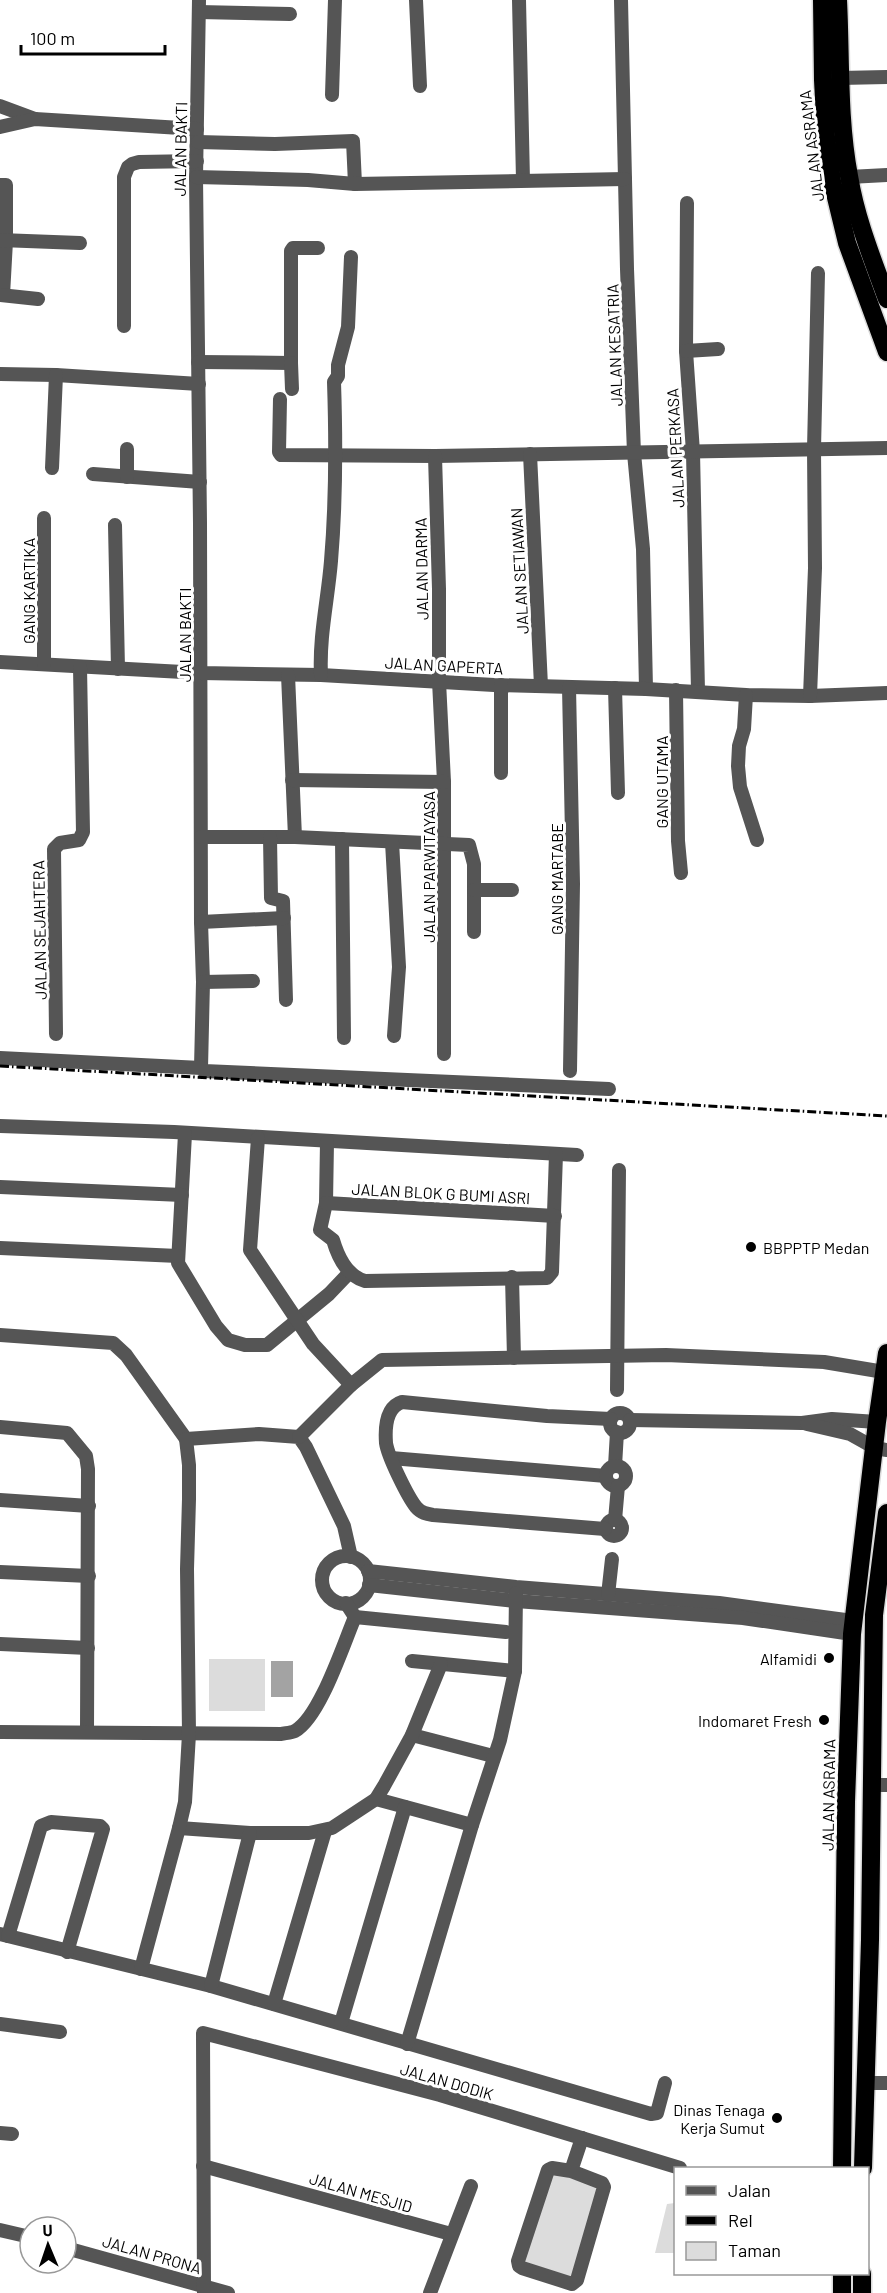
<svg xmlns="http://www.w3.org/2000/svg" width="887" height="2293" viewBox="0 0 887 2293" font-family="Barlow,sans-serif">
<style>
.green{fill:#dcdcdc}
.water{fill:#a3a3a3}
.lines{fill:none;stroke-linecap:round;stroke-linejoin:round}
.highway-casing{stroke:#dbdbdb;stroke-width:21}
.minor{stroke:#555;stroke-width:14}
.highway{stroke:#000;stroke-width:18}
.rail{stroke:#000;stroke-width:3;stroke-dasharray:9 3 1.5 3;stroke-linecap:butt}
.poi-dot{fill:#000;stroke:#fff;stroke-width:2}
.labels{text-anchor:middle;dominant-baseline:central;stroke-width:6;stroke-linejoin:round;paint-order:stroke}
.street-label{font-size:16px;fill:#000;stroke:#fff}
.poi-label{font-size:16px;fill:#000;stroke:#fff;text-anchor:end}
</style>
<rect width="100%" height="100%" fill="#fff"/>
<!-- green -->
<g class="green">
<rect x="209" y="1659" width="56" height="52"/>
<polygon points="550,2172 599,2186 571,2278 522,2264"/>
<polygon points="675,2203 675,2253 655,2253 667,2204"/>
</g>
<!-- water -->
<rect class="water" x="271" y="1661" width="22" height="36"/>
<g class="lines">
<defs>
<g id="highway">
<polyline points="822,0 823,80 826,137 832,181 847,243 887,352"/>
<path d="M838,0C841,58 838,118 849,176C856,219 872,258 887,299"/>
<polyline points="842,2168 846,1802 852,1634 877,1422 887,1353"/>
<polyline points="863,2168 870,1940 874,1615 887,1513"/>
<polyline points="842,2274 842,2293"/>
<polyline points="862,2293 862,2274"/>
</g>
</defs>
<!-- highway casing -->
<use href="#highway" class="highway-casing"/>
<!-- minor -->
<g class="minor">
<polyline points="199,0 196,177 200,523 201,922 203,982 201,1068"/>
<polyline points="416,0 420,86"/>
<polyline points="519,0 523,180"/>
<polyline points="621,0 627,269 634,453 643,549 646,689"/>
<polyline points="199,12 290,14"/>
<polyline points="840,78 887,77"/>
<polyline points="332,95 335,0"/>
<polyline points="0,106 35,119"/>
<polyline points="0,127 35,119 197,129"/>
<polyline points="198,142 275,144 353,141 355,184"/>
<polyline points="196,177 308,180 355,184 625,179"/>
<polyline points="849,177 887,175"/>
<polyline points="0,185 6,185 6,241 3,295"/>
<polyline points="687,203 686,351 693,452 698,691"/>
<polyline points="0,240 80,243"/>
<polyline points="0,295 38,299"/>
<polyline points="124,326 124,177 128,167 132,164 139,162 197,161"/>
<polyline points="686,351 718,349"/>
<polyline points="198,362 291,363 291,251 293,248 318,248"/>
<polyline points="291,363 292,389"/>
<polyline points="0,374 56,375 199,384"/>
<polyline points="280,399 279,452 281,455 435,456 887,448"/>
<polyline points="530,454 541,686"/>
<polyline points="435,456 439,589 439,681 444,782 444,1054"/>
<polyline points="52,468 56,375"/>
<polyline points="93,474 200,482"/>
<polyline points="127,477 127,449"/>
<polyline points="115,525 118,669"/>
<polyline points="0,662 201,673 321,675 494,685 646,689 746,695 810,696 887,693"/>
<polyline points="44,664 44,518"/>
<polyline points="288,675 295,837"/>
<path d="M321,675C319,636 328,599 331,561C336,502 336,441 334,382L338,376V365L348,327L351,257"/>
<polyline points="501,685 501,773"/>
<polyline points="569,687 573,884 570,1071"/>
<polyline points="615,688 618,793"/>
<polyline points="676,690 678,841 681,873"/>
<polyline points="746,695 744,729 739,746 738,766 740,787 757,840"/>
<polyline points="810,696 815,568 814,449 818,273"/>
<polyline points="292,780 444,782"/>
<polyline points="201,837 295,837 469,845 474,864 474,932"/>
<polyline points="270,837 271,898 283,901 286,1000"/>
<polyline points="342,839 344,1038"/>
<polyline points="392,842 399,967 394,1036"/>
<polyline points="474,890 512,890"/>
<polyline points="201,922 284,918"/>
<polyline points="203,982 253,981"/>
<polyline points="56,1034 54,849 60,843 79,840 83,832 80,667"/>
<polyline points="0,1058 201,1068 204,1071 609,1089"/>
<polyline points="0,1126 174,1132 577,1155"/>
<polyline points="185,1134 178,1263 216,1326 228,1340 245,1345 267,1345 329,1294 350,1272"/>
<polyline points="258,1138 250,1250 313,1344 351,1385"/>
<path d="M327,1142L326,1203L320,1230L333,1240C338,1257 347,1276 365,1281L547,1278L552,1272L556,1154"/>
<polyline points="0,1187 182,1195"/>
<polyline points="326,1203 555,1216"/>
<polyline points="0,1248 178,1256"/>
<polyline points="512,1277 514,1358"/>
<polyline points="0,1335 113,1343 126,1355 186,1439 259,1434 299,1437 306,1447 344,1526 351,1557"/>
<polyline points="617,1390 619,1170"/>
<circle cx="620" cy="1423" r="10"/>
<polyline points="630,1420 802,1423 832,1419 877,1422"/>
<polyline points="807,1424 850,1434 875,1448 887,1450"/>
<polyline points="0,1427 67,1433 86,1456 88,1469 87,1731"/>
<polyline points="299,1437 351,1385 382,1360 666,1355 824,1362 884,1372"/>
<polyline points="391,1458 606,1476"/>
<polyline points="615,1466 617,1432"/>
<circle cx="616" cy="1476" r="10"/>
<polyline points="0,1500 89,1506"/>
<circle cx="614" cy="1528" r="8"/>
<polyline points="615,1520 618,1486"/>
<path d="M605,1529L433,1515C427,1514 421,1513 416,1507C408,1497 388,1457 386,1443C385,1429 386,1407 402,1402L547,1416L611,1419"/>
<circle cx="346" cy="1580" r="24"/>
<polyline points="368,1571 516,1587 719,1603 853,1621"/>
<polyline points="0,1572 89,1576"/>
<polyline points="369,1585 516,1601 743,1618 852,1634"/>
<polyline points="608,1595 612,1559"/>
<polyline points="355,1617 506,1632"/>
<polyline points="0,1644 88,1648"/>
<polyline points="412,1661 515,1671"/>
<path d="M0,1732L281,1734C285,1733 291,1733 295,1731C320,1717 343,1645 355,1617L346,1603"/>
<polyline points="412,1735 493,1756"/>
<polyline points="871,1785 887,1785"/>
<polyline points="376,1799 472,1825"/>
<polyline points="179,1828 250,1833 309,1833 332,1828 376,1799 384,1786 412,1735 441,1664"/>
<polyline points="0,1934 211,1986 651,2114 657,2113 665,2083"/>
<polyline points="8,1936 41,1826 51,1822 100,1826 103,1829 67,1952"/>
<polyline points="141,1969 179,1828 185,1802 189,1734 187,1569 189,1499 189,1465 186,1439"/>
<polyline points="211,1986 250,1833"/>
<polyline points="274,2004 325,1831"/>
<polyline points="341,2023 405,1807"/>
<polyline points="0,2024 60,2032"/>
<polyline points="407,2044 472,1825 500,1740 515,1671 516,1593"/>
<polyline points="867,2083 887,2083"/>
<polyline points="0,2133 12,2134"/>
<polyline points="203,2166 451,2234"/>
<polyline points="571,2171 602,2183 604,2187 577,2280 572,2284 522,2268 519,2266 518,2261 548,2170 552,2168 571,2171 582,2138"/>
<polyline points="0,2230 30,2237"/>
<polyline points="66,2248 228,2293"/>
<polyline points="204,2293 203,2033 440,2095 680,2168"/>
<polyline points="430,2293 471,2186"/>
</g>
<!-- highway -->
<use href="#highway" class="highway"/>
<!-- rail -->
<polyline class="rail" points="0,1066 887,1116"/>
</g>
<!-- markers -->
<g class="poi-dot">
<circle cx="751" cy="1247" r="6"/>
<circle cx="829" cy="1658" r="6"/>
<circle cx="824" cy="1720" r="6"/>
<circle cx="777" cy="2118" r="6"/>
</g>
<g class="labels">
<!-- street labels -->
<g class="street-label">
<text transform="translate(811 146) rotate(-97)">JALAN ASRAMA</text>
<text transform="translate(180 149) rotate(-89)">JALAN BAKTI</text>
<text transform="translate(614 345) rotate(-92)">JALAN KESATRIA</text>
<text transform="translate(675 448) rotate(-93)">JALAN PERKASA</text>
<text transform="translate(421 569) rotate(-91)">JALAN DARMA</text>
<text transform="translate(519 571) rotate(-93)">JALAN SETIAWAN</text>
<text transform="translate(28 591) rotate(-90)">GANG KARTIKA</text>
<text transform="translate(184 635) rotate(-90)">JALAN BAKTI</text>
<text transform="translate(444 665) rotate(3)">JALAN GAPERTA</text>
<text transform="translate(661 782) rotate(-90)">GANG UTAMA</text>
<text transform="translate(428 867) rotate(-90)">JALAN PARWITAYASA</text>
<text transform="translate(556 879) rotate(-90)">GANG MARTABE</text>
<text transform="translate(39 930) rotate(-91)">JALAN SEJAHTERA</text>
<text transform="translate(441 1193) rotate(3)">JALAN BLOK G BUMI ASRI</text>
<text transform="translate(828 1795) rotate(-89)">JALAN ASRAMA</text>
<text transform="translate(447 2081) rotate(16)">JALAN DODIK</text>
<text transform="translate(361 2192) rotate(16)">JALAN MESJID</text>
<text transform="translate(152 2254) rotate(16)">JALAN PRONA</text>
</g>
<!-- poi labels -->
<g class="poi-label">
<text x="763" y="1247" text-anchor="start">BBPPTP Medan</text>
<text x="817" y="1658">Alfamidi</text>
<text x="812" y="1720">Indomaret Fresh</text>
<text x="765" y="2109">Dinas Tenaga<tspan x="765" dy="18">Kerja Sumut</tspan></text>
</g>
</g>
<!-- legend -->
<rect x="674" y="2167" width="195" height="108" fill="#ffffff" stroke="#999999" stroke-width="1.5"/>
<rect x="686" y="2186" width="30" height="9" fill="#555555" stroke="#999999" stroke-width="1.5"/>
<text x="728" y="2197" font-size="18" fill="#000000">Jalan</text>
<rect x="686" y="2216" width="30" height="9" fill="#000000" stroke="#999999" stroke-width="1.5"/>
<text x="728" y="2227" font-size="18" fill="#000000">Rel</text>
<rect x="686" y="2242" width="30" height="18" fill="#dcdcdc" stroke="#999999" stroke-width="1.5"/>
<text x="728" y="2257" font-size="18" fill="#000000">Taman</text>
<!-- north arrow -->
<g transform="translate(48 2245) rotate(358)"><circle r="28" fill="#ffffff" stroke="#999999" stroke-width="1.5"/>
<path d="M0-4.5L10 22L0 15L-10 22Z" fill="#000000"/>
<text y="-9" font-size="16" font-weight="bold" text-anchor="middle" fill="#000000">U</text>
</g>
<!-- scale -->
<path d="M21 45v9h144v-9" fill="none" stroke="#000000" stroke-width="3"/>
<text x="30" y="45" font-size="18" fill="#000000" stroke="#ffffff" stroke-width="4.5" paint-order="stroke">100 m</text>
</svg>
